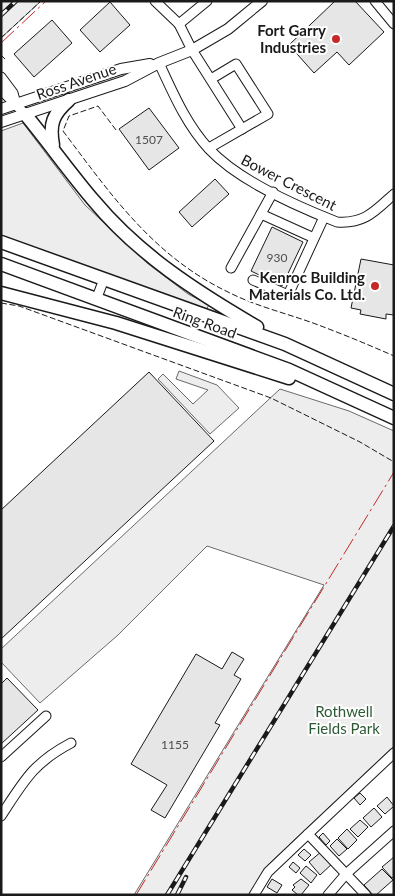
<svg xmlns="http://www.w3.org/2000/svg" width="395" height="896" viewBox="0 0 395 896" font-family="Lato,sans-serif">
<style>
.built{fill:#ededed;stroke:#6a6a6a}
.building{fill:#e6e6e6;stroke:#1a1a1a}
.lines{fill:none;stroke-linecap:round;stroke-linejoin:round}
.minor-casing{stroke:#1a1a1a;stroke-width:11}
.major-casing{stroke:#1a1a1a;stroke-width:12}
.highway-casing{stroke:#1a1a1a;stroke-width:15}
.minor{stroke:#fff;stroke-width:9}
.major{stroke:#fff;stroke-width:10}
.highway{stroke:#fff;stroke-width:12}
.rail-casing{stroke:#1a1a1a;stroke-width:4.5}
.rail{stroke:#fff;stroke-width:2.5;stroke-dasharray:8;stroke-linecap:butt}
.fence{stroke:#1a1a1a;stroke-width:1;stroke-dasharray:6 2.5;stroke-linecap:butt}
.power{stroke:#c62828;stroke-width:1;stroke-dasharray:18 4 2.5 4;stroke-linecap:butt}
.poi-dot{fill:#c62828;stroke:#fff;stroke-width:2}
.labels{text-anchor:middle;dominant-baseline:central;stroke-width:4;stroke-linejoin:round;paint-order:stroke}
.number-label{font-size:12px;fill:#4d4d4d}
.poi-label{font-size:15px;font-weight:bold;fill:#1a1a1a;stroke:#fff;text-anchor:end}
.street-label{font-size:15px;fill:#1a1a1a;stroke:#fff}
.park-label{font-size:15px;fill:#2b5a34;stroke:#fff}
</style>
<rect width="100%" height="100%" fill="#fff"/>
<!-- built -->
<g class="built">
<polygon points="1,1 41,1 1,38"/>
<polygon points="23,123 85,205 147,263 188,294 209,305 206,310 1,236 1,131"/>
<polygon points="179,371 217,385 239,408 210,434 158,379 163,374 193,404 208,390 176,379"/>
<polygon points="280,389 349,411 394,431 394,746 269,864 251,895 134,895 324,585 207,546 118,635 40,703 1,662 1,649"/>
</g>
<!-- building -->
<g class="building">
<polygon points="335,1 355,1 384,32 349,65 337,52 314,73 289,45"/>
<polygon points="110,2 130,25 100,52 80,30"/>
<polygon points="52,20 72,43 34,77 14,54"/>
<polygon points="149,108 179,148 149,170 119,129"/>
<polygon points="215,179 229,194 192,227 179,212"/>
<polygon points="272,227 303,242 282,286 251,271"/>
<polygon points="361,259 394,265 394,315 386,314 386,319 360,314 361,310 351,308"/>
<polygon points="149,372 214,441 1,639 1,510"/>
<polygon points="232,652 244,659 234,675 241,679 215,723 220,725 165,818 151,810 167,785 131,764 196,654 222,669"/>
<polygon points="7,678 38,710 1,744 1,684"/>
<polygon points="360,793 366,799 360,805 354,798"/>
<polygon points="387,797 394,806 385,814 377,806"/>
<polygon points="374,808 382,817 371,827 363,818"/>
<polygon points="360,820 368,827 358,837 350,829"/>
<polygon points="347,829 357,840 348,849 338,838"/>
<polygon points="323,833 330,841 326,845 319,837"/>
<polygon points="337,839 347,849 339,856 330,846"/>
<polygon points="304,849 311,855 305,861 298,855"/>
<polygon points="322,851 333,863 320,875 309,862"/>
<polygon points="394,857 394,877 392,878 382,867"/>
<polygon points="293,862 300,868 296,873 289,867"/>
<polygon points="306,866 317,875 311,883 300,873"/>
<polygon points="382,869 393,880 376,895 373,895 364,885"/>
<polygon points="272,879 282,885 277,893 267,887"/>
<polygon points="301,879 309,885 301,895 298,895 292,890 295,887 293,885"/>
</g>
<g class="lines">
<defs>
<g id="minor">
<polyline points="155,1 179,24"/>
<polyline points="207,1 179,24 192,50 242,129"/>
<polyline points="375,1 394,24"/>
<path d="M159,63C173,93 186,124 209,149C239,181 296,206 337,222C365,224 375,211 394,194"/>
<polyline points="1,77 13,93 16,104"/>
<polyline points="1,90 25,114"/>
<polyline points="209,148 268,114 236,64 211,79"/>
<polyline points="261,214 314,238"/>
<polyline points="231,268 273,192"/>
<polyline points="253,280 288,295 324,217"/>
<polyline points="96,300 104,279"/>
<polyline points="1,757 46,716"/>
<path d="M1,816C24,781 33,763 71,743"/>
<polyline points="254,895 268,872 308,834"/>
<polyline points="328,895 346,874 394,831"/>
<polyline points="366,895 308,834 394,753"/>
</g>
<g id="major">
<polyline points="1,109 121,69 150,64"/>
<polyline points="1,122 125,81 159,63 192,50 228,29 262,1"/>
</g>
<g id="highway">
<path d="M25,114C49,143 70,173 94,201C139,255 197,292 257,327"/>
<path d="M53,145C49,124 53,114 69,100"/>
<polyline points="1,242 285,344 394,394"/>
<polyline points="1,264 289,370 394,418"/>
<polyline points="1,293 116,323 289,378"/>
</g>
</defs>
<!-- minor casing -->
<use href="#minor" class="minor-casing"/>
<!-- major casing -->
<use href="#major" class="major-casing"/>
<!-- highway casing -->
<use href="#highway" class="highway-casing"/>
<!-- minor -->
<use href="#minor" class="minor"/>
<!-- major -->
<use href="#major" class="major"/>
<!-- highway -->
<use href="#highway" class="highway"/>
<defs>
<g id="rail">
<polyline points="1,15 16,1"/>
<polyline points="167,895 394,526"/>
<polyline points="177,895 186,877"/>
</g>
</defs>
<!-- rail casing -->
<use href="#rail" class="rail-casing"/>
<!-- rail -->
<use href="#rail" class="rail"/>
<!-- fence -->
<g class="fence">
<polyline points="1,38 41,1"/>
<polyline points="1,55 5,59"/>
<path d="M116,130L98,106L69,116L63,131C112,196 154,257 230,293C256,306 285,313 313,323C340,333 367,344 394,356"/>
<polyline points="1,303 19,306 271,398 360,442 394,462"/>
</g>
<!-- power -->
<g class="power">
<polyline points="1,43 46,1"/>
<polyline points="136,895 394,472"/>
</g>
</g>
<!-- markers -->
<g class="poi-dot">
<circle cx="336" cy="39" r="5"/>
<circle cx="375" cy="286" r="5"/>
</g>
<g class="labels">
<!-- number labels -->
<g class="number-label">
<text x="149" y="139">1507</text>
<text x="277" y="257">930</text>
<text x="175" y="744">1155</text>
</g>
<!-- poi labels -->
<g class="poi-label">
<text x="326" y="30">Fort Garry<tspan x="326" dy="17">Industries</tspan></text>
<text x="365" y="277">Kenroc Building<tspan x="365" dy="17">Materials Co. Ltd.</tspan></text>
</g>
<!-- street labels -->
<g class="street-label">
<text transform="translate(76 81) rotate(-19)">Ross Avenue</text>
<text transform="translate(289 182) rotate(27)">Bower Crescent</text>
<text transform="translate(205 322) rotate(20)">Ring Road</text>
</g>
<!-- park labels -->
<g class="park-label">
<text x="344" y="711">Rothwell<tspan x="344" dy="17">Fields Park</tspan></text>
</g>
</g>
<!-- border -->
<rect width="395" height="896" fill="none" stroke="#1a1a1a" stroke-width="5"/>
</svg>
